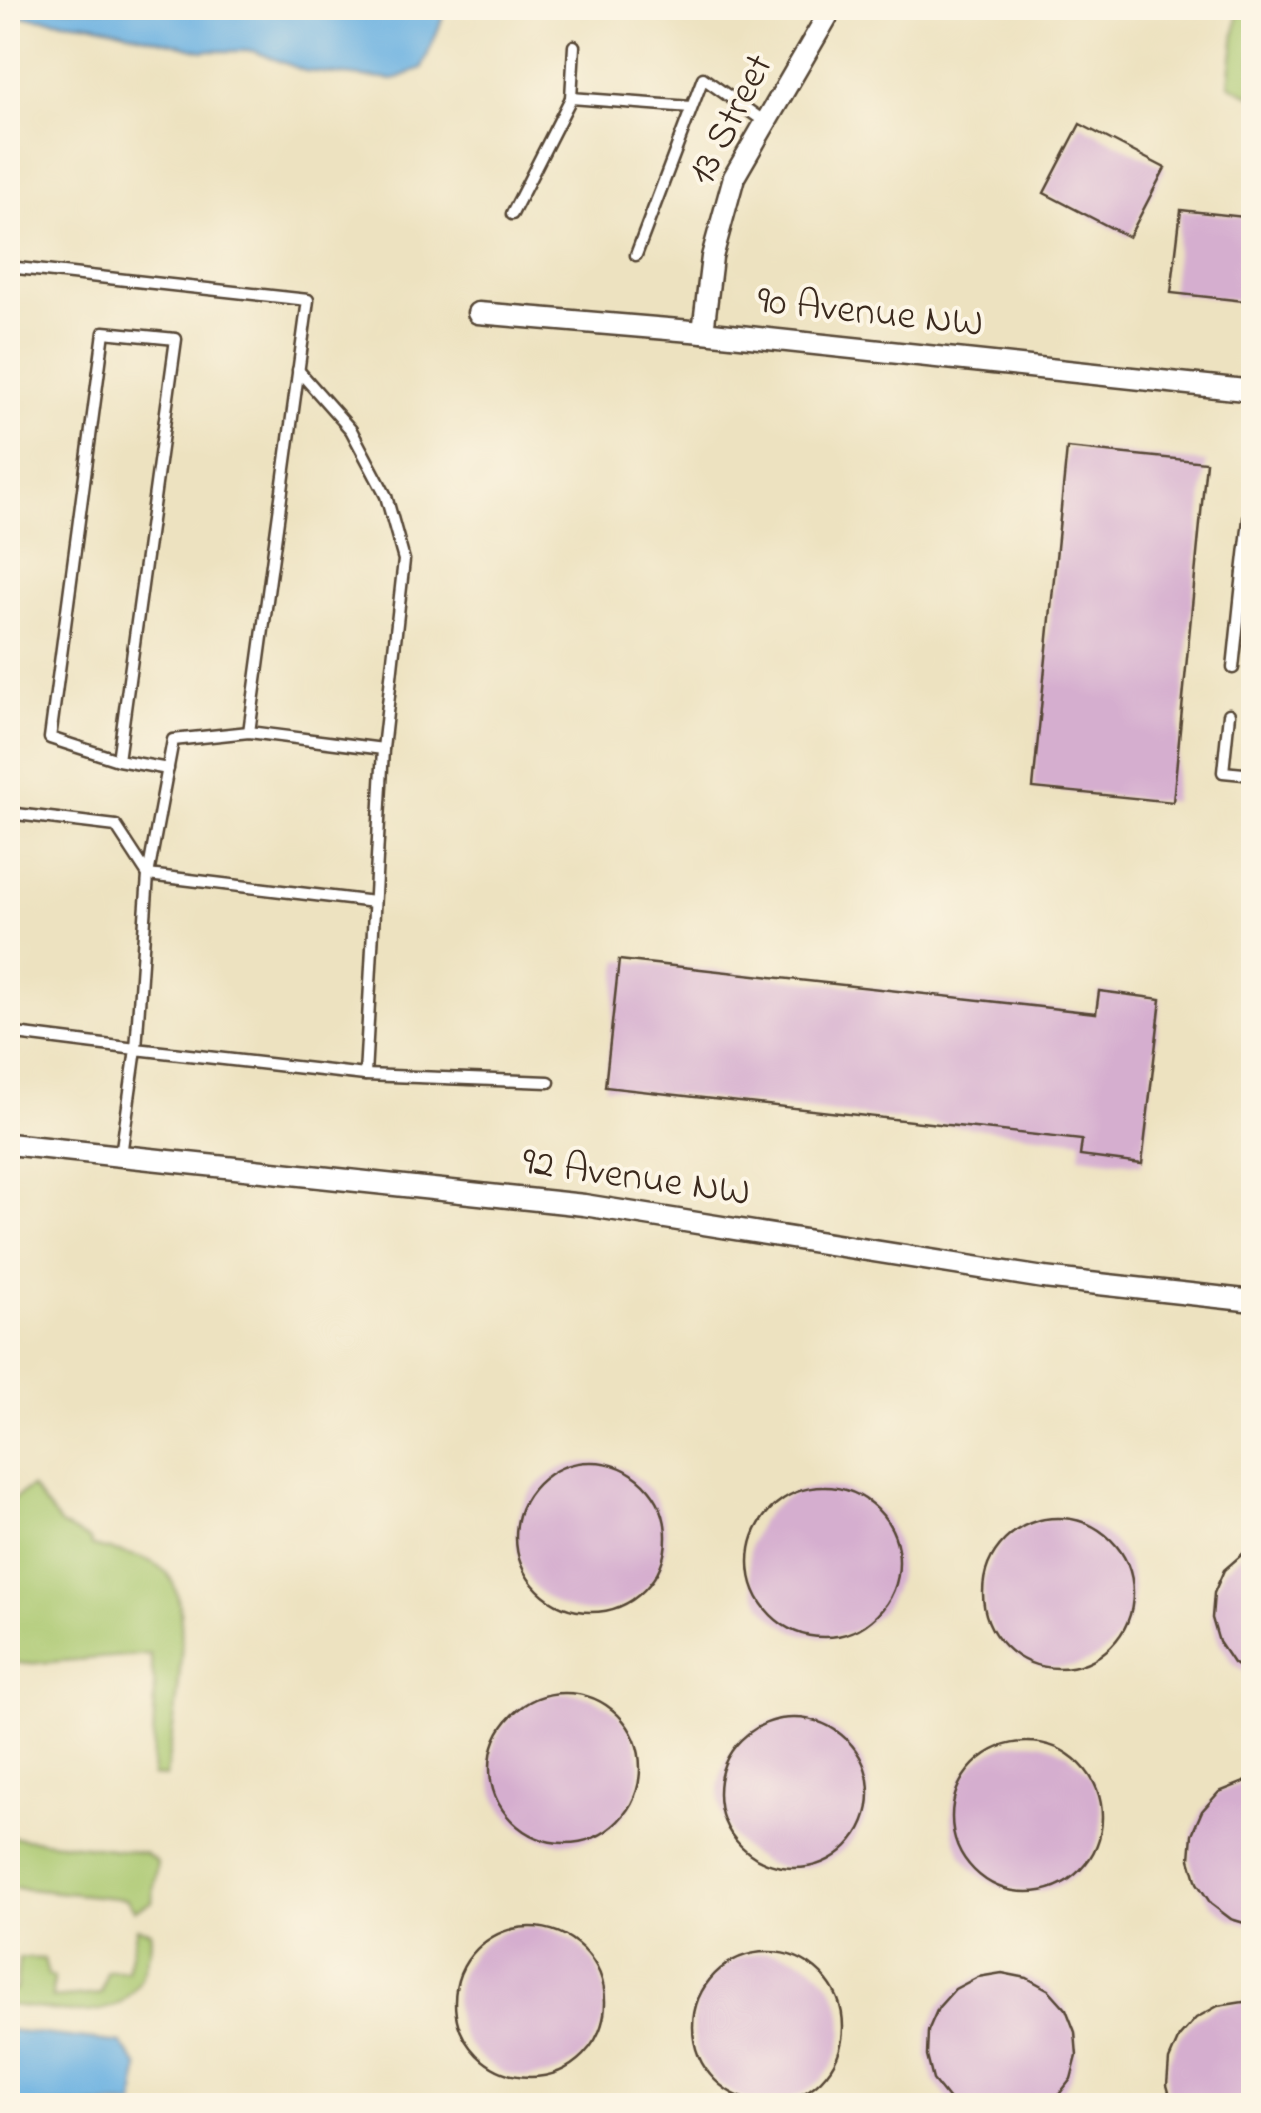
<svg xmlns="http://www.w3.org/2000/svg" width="1261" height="2113" viewBox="0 0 1261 2113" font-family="'Indie Flower',sans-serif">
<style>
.green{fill:#aac86f;stroke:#727946;stroke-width:2.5}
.water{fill:#6ab1e1;stroke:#526e80;stroke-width:2.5}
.building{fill:#d5aecf}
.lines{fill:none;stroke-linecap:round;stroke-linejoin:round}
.lane-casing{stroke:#564636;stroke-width:15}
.street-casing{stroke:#564636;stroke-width:25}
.lane{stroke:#fff;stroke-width:10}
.street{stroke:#fff;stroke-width:20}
.labels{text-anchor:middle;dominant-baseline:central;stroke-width:8;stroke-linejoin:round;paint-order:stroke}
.street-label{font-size:40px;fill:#3b2a1e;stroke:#fcf5e5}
</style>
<rect width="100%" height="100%" fill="#fcf5e5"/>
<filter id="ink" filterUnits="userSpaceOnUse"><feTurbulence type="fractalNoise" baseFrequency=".01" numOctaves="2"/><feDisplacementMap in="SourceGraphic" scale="20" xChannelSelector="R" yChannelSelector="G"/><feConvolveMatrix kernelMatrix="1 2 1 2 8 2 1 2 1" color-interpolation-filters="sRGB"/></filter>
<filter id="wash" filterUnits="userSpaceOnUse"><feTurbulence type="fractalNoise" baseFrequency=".0048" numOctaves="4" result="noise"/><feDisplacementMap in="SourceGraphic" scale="40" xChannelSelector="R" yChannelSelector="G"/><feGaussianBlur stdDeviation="2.25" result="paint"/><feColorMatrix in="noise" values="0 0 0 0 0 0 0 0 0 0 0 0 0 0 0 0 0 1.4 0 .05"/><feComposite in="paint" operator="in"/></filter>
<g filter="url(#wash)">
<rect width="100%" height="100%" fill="#ede2c0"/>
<!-- green -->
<g class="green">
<polygon points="1238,8 1253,8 1253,97 1229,84"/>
<path d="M31,1487L61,1525L90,1540L91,1545C114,1553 139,1552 161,1568C201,1595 171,1732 166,1777L152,1776L155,1688L150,1654L25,1664L8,1661V1503Z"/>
<polygon points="8,1837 145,1853 157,1862 152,1902 135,1910 126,1899 8,1887"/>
<path d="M137,1928L150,1931C153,1945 148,1956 144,1969C126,2031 57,2009 8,2005V1990H16L19,1958L44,1959L48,1975L53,1978L52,1998L101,1994L107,1971H127Z"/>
</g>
<!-- water -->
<g class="water">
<polygon points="8,8 447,8 422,68 393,80 305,71 254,51 203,51 94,24 8,15"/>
<polygon points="8,2030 121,2043 138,2067 134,2105 8,2105"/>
</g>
<g id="blocks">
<!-- building -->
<g class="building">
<polygon points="1080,124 1165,168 1129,237 1044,193"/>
<polygon points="1181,210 1254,218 1254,302 1171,293"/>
<polygon points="1067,448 1206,462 1173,802 1033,788"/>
<polygon points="619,960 1096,1013 1099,991 1161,999 1142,1164 1080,1156 1082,1140 605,1087"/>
<circle cx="591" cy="1537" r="75"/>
<circle cx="824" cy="1562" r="75"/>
<circle cx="1058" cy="1593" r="75"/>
<polygon points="1254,1544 1254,1678 1233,1663 1219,1642 1212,1618 1214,1593 1224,1570"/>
<circle cx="565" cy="1768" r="75"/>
<circle cx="794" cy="1793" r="75"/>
<circle cx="1027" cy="1817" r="75"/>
<polygon points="1254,1778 1254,1926 1231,1919 1211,1904 1197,1883 1190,1859 1192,1834 1202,1811 1219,1792"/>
<circle cx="530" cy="2002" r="75"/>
<circle cx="768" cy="2027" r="75"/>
<polygon points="1002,1973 1027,1978 1049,1990 1066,2009 1075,2032 1077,2056 1071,2079 1050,2106 954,2106 933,2080 927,2056 928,2031 938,2008 955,1989 978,1977"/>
<polygon points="1243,2002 1254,2004 1254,2106 1173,2106 1167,2085 1169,2060 1179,2037 1196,2018 1218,2006"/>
</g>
</g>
</g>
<g filter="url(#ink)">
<use href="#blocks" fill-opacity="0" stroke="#564636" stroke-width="2.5"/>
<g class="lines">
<defs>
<g id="lane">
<polyline points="574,46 571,98 691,107"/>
<polyline points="512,214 571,98"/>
<polyline points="636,255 703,78 765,122"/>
<polyline points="8,267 308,300 249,732"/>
<polyline points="298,370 351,430 386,496 404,560 383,749"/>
<polyline points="1254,476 1243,573 1254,570"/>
<polyline points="1233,668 1243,573"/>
<polyline points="1229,714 1223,772 1254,775"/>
<polyline points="118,760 50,738 104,332 176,339 118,760 168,769"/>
<polyline points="8,813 116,826 148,875 374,902"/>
<polyline points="8,1033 136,1049 148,875 173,740 249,732 383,749 365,1075 136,1049 121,1155"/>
<polyline points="365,1075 549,1082"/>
</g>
<g id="street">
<polyline points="478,313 703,332 1254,391"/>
<polyline points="703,332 712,257 734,177 832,8"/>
<polyline points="8,1144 584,1205 1044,1278 1254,1301"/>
</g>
</defs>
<!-- lane casing -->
<use href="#lane" class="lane-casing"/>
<!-- street casing -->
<use href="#street" class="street-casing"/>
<!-- lane -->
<use href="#lane" class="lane"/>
<!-- street -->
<use href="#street" class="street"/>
</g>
</g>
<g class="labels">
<!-- street labels -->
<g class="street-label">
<text transform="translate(732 120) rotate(-63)">13 Street</text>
<text transform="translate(870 314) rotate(6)">90 Avenue NW</text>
<text transform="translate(636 1179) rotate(8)">92 Avenue NW</text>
</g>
</g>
<!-- margin -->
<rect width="1261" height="2113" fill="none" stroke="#fcf5e5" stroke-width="40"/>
</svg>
